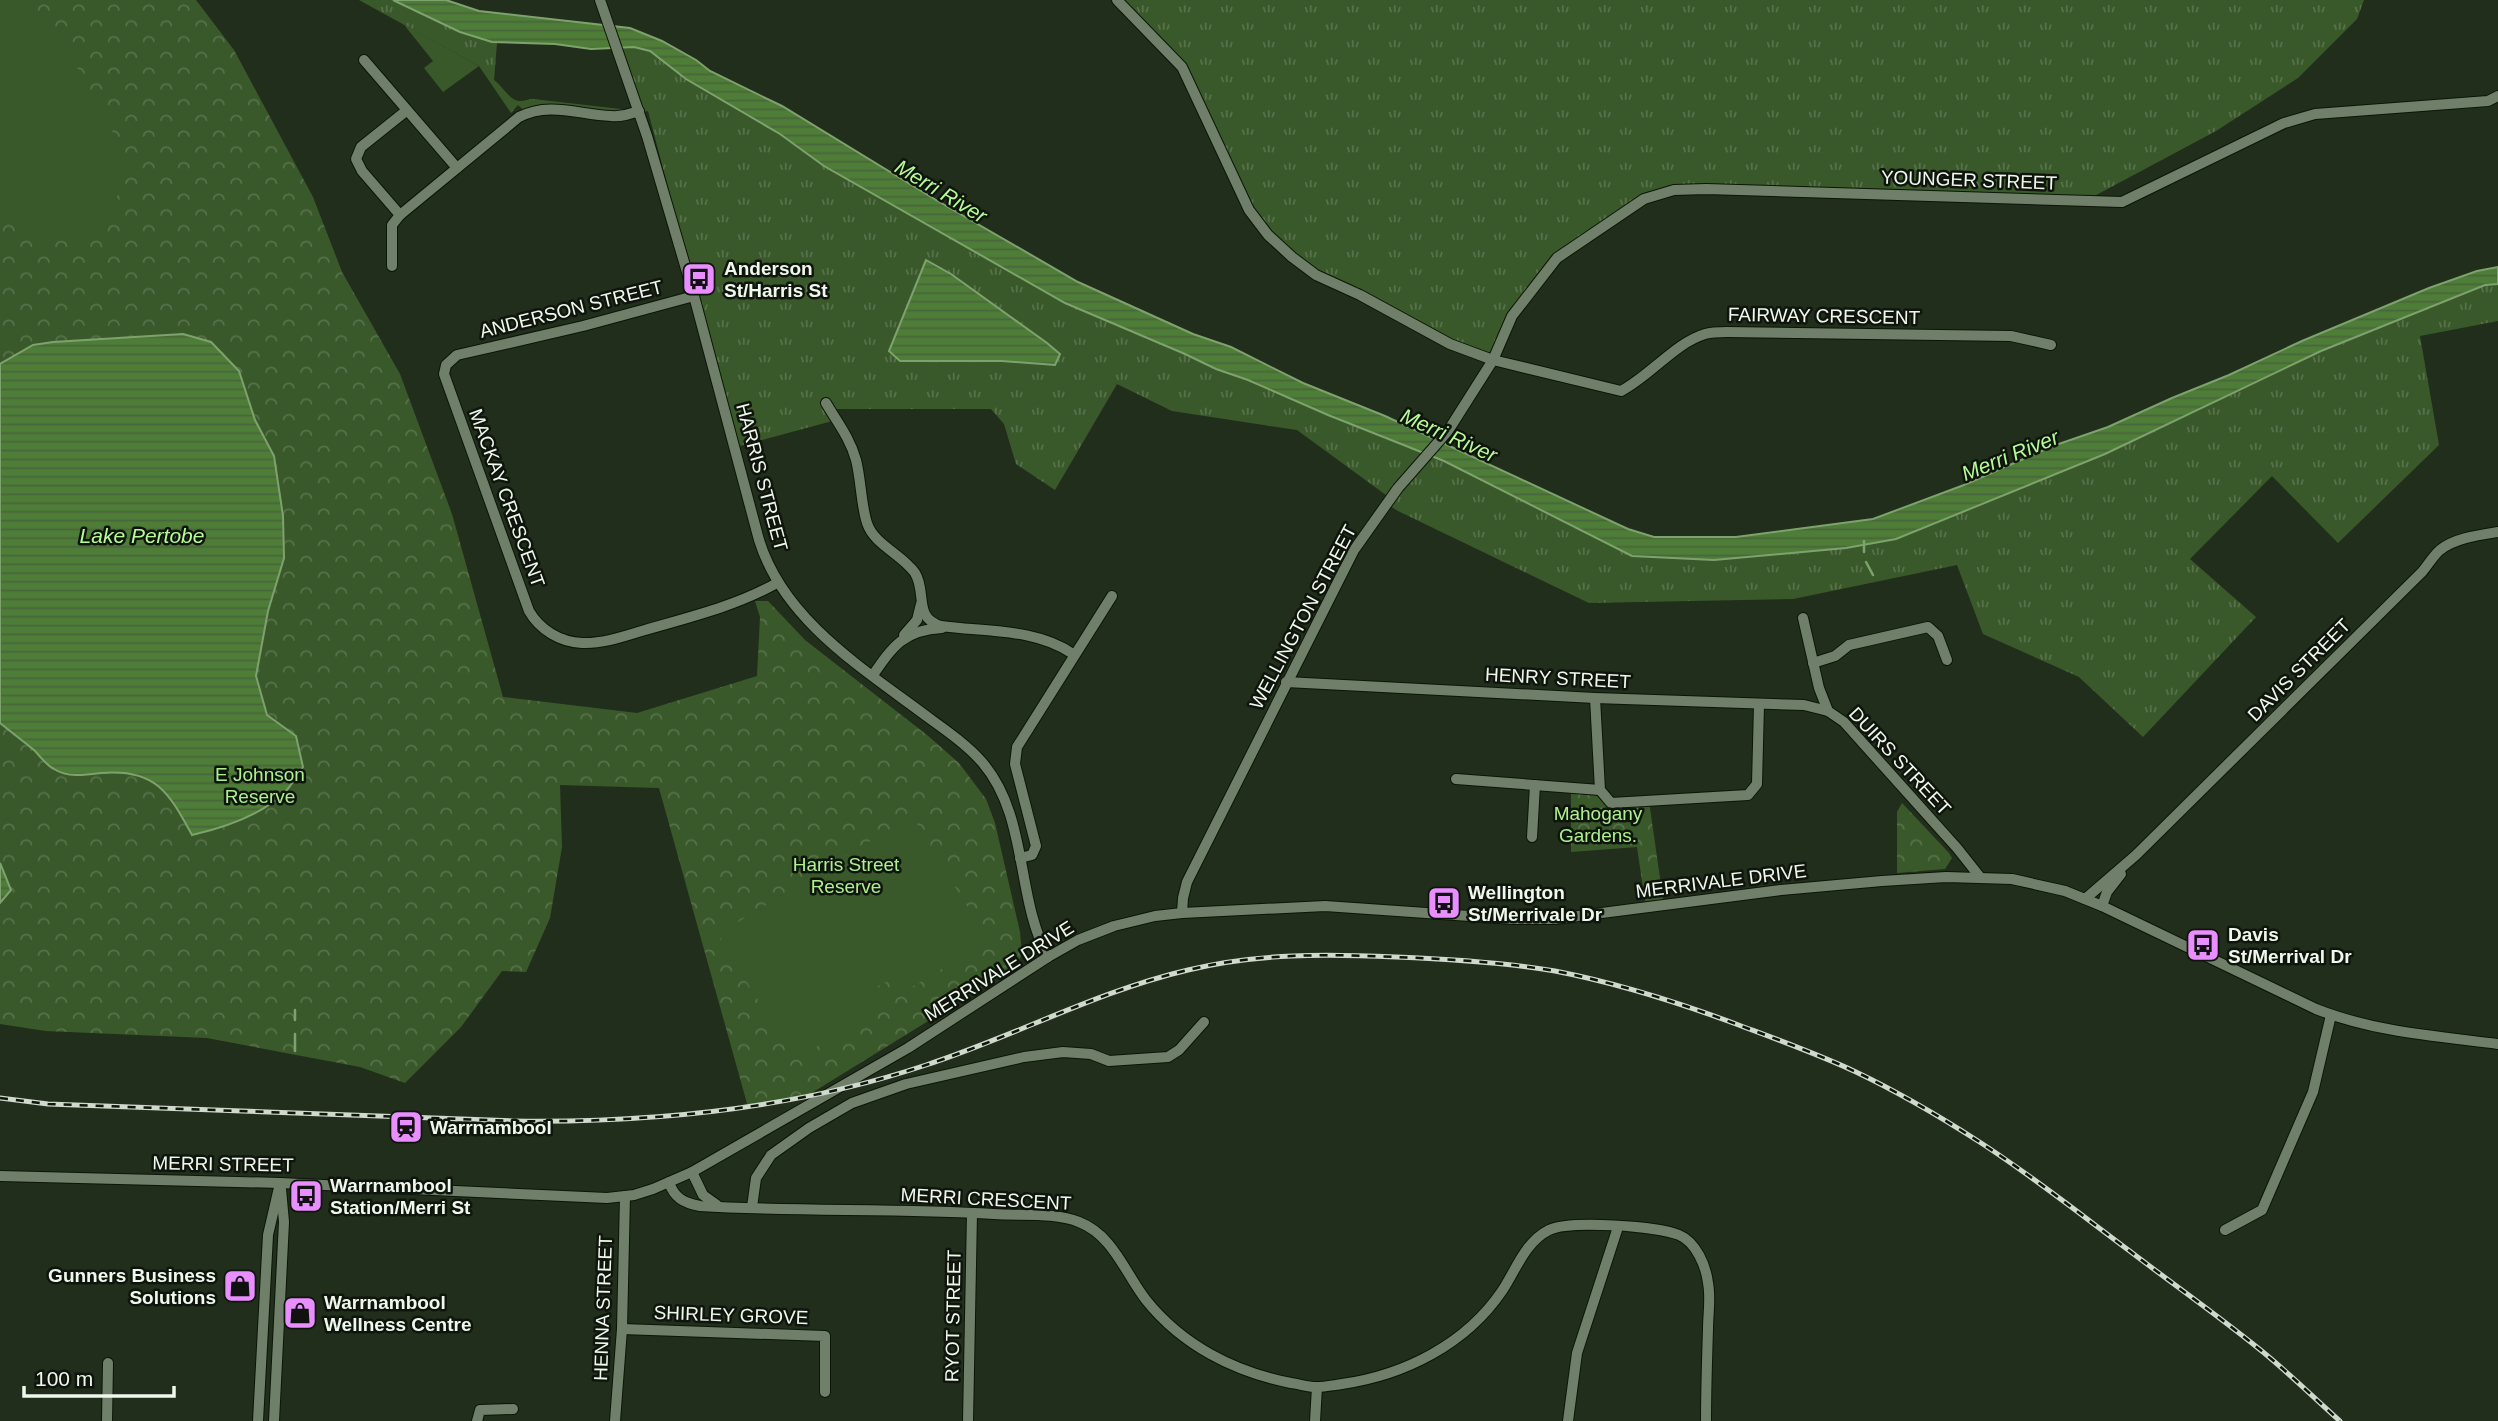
<svg xmlns="http://www.w3.org/2000/svg" width="2498" height="1421" viewBox="0 0 2498 1421" font-family="Helvetica,sans-serif">
<style>
.grass{fill:url(#grass-tufts)}
.park{fill:url(#park-crowns)}
.garden{fill:#3a592b}
.water{fill:url(#water-rules);stroke:#7ea26d;stroke-width:2}
.lines{fill:none;stroke-linecap:round;stroke-linejoin:round}
.stream{stroke:#7ea26d;stroke-width:2.5}
.minor-casing{stroke:#0b1606;stroke-width:12}
.minor{stroke:#707f6a;stroke-width:10}
.rail-casing{stroke:#cfd9cc;stroke-width:5}
.rail{stroke:#0f150d;stroke-width:2.5;stroke-dasharray:8;stroke-linecap:butt}
.labels{text-anchor:middle;dominant-baseline:central;stroke-width:5;stroke-linejoin:round;paint-order:stroke}
.street-label{font-size:19px;fill:#eff8ec;stroke:#0f150d}
.poi-label{font-size:19px;font-weight:bold;fill:#eff8ec;stroke:#0f150d;text-anchor:start}
.park-label{font-size:19px;fill:#adf08f;stroke:#0f150d}
.water-label{font-size:21px;font-style:italic;fill:#b7fb98;stroke:#0f150d}
</style>
<defs>
<pattern id="grass-tufts" width="24" height="20" patternUnits="userSpaceOnUse" patternTransform="scale(1.75)"><rect width="24" height="20" fill="#3a592b"/><path d="M3 7l-1-3M5 7V3M7 7l1-3M15 17l-1-3M17 17v-4M19 17l1-3" fill="none" stroke="#57724a"/></pattern>
<pattern id="park-crowns" width="20" height="18" patternUnits="userSpaceOnUse" patternTransform="scale(1.75)"><rect width="20" height="18" fill="#3a592b"/><path d="M2 6a3 3 0 1 1 6 0M12 15a3 3 0 1 1 6 0" fill="none" stroke="#57724a"/></pattern>
<pattern id="water-rules" width="6" height="5" patternUnits="userSpaceOnUse" patternTransform="scale(1.75)"><rect width="6" height="5" fill="#4d7d36"/><path d="M0 2.5h6" fill="none" stroke="#4a643e"/></pattern>
</defs>
<rect width="100%" height="100%" fill="#222e1c"/>
<!-- grass -->
<g class="grass">
<path d="M359,0H393L461,32L497,43L494,80C502,85 510,102 521,101C525,101 529,99 533,99L638,111L616,48L634,47L650,51L686,79L780,134L824,166L1065,303L1185,354L1216,369L1248,380L1328,415L1444,461L1632,556L1714,560L1846,548L1896,539L2105,454L2321,351L2485,285L2498,284V321L2420,336L2439,445L2338,543L2272,476L2190,559L2256,617L2143,737L2079,677L1983,634L1957,565L1793,599L1589,603L1398,511L1387,504L1390,498L1297,430L1172,411L1117,384L1055,490L1016,464L1004,424L991,409H836V420L736,447L648,111L619,116L527,113L518,105L511,113L479,66Z"/>
<polygon points="1117,0 2364,0 2357,19 2298,78 2216,131 2085,201 1706,189 1644,199 1557,258 1512,316 1493,360 1316,275 1268,235 1182,67"/>
</g>
<!-- park -->
<g class="park">
<polygon points="0,0 196,0 234,50 313,197 342,272 400,374 452,514 503,697 637,713 757,676 760,617 755,601 768,601 805,640 927,735 959,763 986,799 995,823 1020,932 1022,955 1014,968 810,1094 748,1107 659,788 560,785 562,847 550,918 526,972 502,971 461,1027 405,1083 360,1067 207,1038 46,1031 0,1024"/>
<polygon points="1571,788 1600,790 1612,803 1649,801 1664,906 1646,908 1637,847 1571,852"/>
<polygon points="1902,803 1949,853 1952,858 1945,869 1897,873 1897,812"/>
</g>
<!-- garden -->
<g class="garden">
<polygon points="0,3 31,6 56,29 123,151 126,175 111,211 85,233 60,241 31,237 6,215 0,204"/>
<polygon points="405,26 405,25 479,66 443,92 424,68 433,61"/>
<polygon points="912,816 988,941 897,996 888,981 874,988 884,1006 794,1060 718,934 808,880 818,895 831,886 822,870"/>
</g>
<!-- water -->
<g class="water">
<polygon points="393,0 446,0 479,11 630,28 662,41 696,60 710,71 782,106 936,200 1078,282 1193,334 1231,347 1303,383 1385,416 1628,529 1654,537 1736,537 1873,519 1964,485 2053,446 2108,427 2172,398 2229,375 2302,341 2429,288 2477,271 2498,267 2498,284 2485,285 2321,351 2105,454 1896,539 1846,548 1714,560 1632,556 1444,461 1328,415 1248,380 1216,369 1185,354 1065,303 824,166 780,134 686,79 650,51 634,47 591,49 555,44 492,42 460,32"/>
<polygon points="926,260 951,274 1047,343 1060,354 1055,365 1002,361 900,361 889,351"/>
<path d="M183,334L211,342L239,371L255,420L274,456L283,516L284,558L268,611L256,676L267,715L296,736L303,767C297,775 291,787 283,794C260,815 223,828 192,835C169,793 156,768 101,773C86,775 68,778 54,769C46,765 40,756 34,750C23,741 11,732 0,723V364L33,345L53,342Z"/>
<polygon points="0,863 11,890 0,903"/>
</g>
<g class="lines">
<!-- stream -->
<g class="stream">
<polyline points="1864,541 1864,552"/>
<polyline points="1866,562 1873,575"/>
<polyline points="295,1010 295,1020"/>
<polyline points="295,1034 295,1051"/>
</g>
<defs>
<g id="minor">
<path d="M600,0L647,136L694,296L759,540C784,621 864,669 929,718C947,731 967,745 982,762C1029,817 1015,896 1048,957"/>
<path d="M1117,0L1182,67L1249,210L1268,235L1292,257L1316,275L1360,295L1450,344L1493,360L1621,391C1650,376 1675,343 1705,334C1712,332 1720,332 1727,332L2011,336L2051,345"/>
<polyline points="364,60 457,168"/>
<polyline points="400,215 362,171 356,159 361,147 406,111"/>
<path d="M392,266V225L400,215L519,117C550,101 579,115 611,116C621,117 630,114 639,111"/>
<path d="M694,296L583,326L457,355L446,365L444,374L529,611C540,630 560,642 582,643C603,644 625,636 645,630C690,617 736,606 777,583"/>
<path d="M826,403C837,422 850,438 856,460C861,479 861,505 867,523C874,545 902,554 915,573C927,592 913,618 941,626C984,632 1036,628 1073,654"/>
<polyline points="1803,618 1819,688 1828,711 1844,722 1957,848 1980,877"/>
<polyline points="904,635 917,620 921,604"/>
<polyline points="1813,663 1835,656 1849,645 1928,627 1938,636 1947,660"/>
<path d="M873,675C893,646 904,630 942,628"/>
<polyline points="1286,682 1595,698 1804,705 1828,711"/>
<polyline points="1595,698 1600,790 1611,803 1748,795 1757,784 1759,705"/>
<polyline points="1456,779 1600,790"/>
<polyline points="1532,837 1535,785"/>
<polyline points="1020,858 1032,855 1036,846 1015,764 1017,747 1112,596"/>
<path d="M2085,899L2136,855L2422,572C2428,565 2433,556 2440,550C2455,538 2479,535 2498,532"/>
<polyline points="2102,906 2107,892 2121,874"/>
<polyline points="1182,913 1183,898 1187,882 1354,550 1398,488 1448,431 1493,360 1512,316 1557,258 1644,199 1674,190 1706,189 2122,202 2284,123 2315,114 2488,101 2498,96"/>
<polyline points="692,1172 703,1195 717,1205"/>
<path d="M0,1176L280,1183L607,1198L634,1195L653,1189L692,1172L908,1048L1048,957L1078,940L1114,926L1155,916L1182,913L1325,906L1513,919H1555L1781,890L1882,881L1946,877L2012,879L2065,891L2102,906L2316,1009C2374,1032 2436,1036 2498,1044"/>
<path d="M669,1182C674,1198 684,1203 700,1206C798,1212 896,1208 994,1214C1021,1216 1054,1212 1079,1222C1113,1235 1125,1273 1146,1300C1182,1345 1234,1372 1291,1383C1299,1384 1308,1387 1316,1387C1325,1387 1334,1385 1342,1384C1405,1375 1466,1344 1502,1291C1516,1270 1525,1242 1549,1230C1569,1220 1658,1226 1679,1235C1696,1242 1706,1266 1708,1283C1711,1298 1708,1314 1708,1329C1707,1360 1706,1390 1706,1421"/>
<polyline points="752,1207 756,1178 771,1155 809,1128 852,1103 906,1084 1024,1057 1063,1052 1091,1054 1109,1061 1168,1057 1179,1050 1204,1022"/>
<polyline points="2225,1230 2262,1210 2313,1092 2331,1015"/>
<polyline points="622,1329 825,1336 825,1392"/>
<polyline points="107,1421 108,1363"/>
<polyline points="258,1421 268,1235 280,1183"/>
<polyline points="274,1421 284,1222 281,1189"/>
<polyline points="477,1421 480,1410 513,1409"/>
<polyline points="615,1421 622,1329 625,1196"/>
<polyline points="968,1421 972,1213"/>
<polyline points="1315,1421 1317,1387"/>
<polyline points="1568,1421 1577,1353 1618,1227"/>
</g>
</defs>
<!-- minor casing -->
<use href="#minor" class="minor-casing"/>
<!-- minor -->
<use href="#minor" class="minor"/>
<defs>
<path id="rail" d="M0,1098L48,1104L514,1121C653,1123 794,1109 926,1065C1015,1036 1098,991 1188,970C1258,953 1326,954 1396,957C1449,959 1502,962 1555,971C1617,983 1677,1002 1736,1024C1776,1039 1818,1054 1856,1072C1898,1092 1939,1116 1978,1141C2031,1175 2080,1214 2131,1252C2173,1284 2217,1315 2258,1348C2287,1371 2313,1397 2340,1421"/>
</defs>
<!-- rail casing -->
<use href="#rail" class="rail-casing"/>
<!-- rail -->
<use href="#rail" class="rail"/>
</g>
<!-- icons -->
<defs>
<symbol id="bus-square" viewBox="-11 -11 22 22"><rect x="-9" y="-9" width="18" height="18" rx="4" fill="#e98efe" stroke="#0f150d"/><path d="M-5-6H5V4H4V6H2V4H-2V6H-4V4H-5ZM-3.5-4V0h7V-4ZM-3.5 1.2v1.5H-2V1.2ZM2 1.2v1.5H3.5V1.2Z" fill="#111"/></symbol>
<symbol id="station-square" viewBox="-11 -11 22 22"><rect x="-9" y="-9" width="18" height="18" rx="4" fill="#e98efe" stroke="#0f150d"/><path d="M-3-6H3Q5-6 5-4V2Q5 4 3 4L4.5 6H3L1.5 4h-3L-3 6H-4.5L-3 4Q-5 4-5 2V-4Q-5-6-3-6ZM-3.5-4v3h7v-3ZM-3.5 1v1.5H-2V1ZM2 1v1.5H3.5V1Z" fill="#111"/></symbol>
<symbol id="shop-square" viewBox="-11 -11 22 22"><rect x="-9" y="-9" width="18" height="18" rx="4" fill="#e98efe" stroke="#0f150d"/><path d="M-5-2.5h2.3a2.7 3.5 0 0 1 5.4 0H5L5.5 6h-11ZM-1.5-2.5h3a1.5 2.3 0 0 0-3 0Z" fill="#111"/></symbol>
</defs>
<g fill-rule="evenodd">
<use href="#bus-square" x="680" y="260" width="38" height="38"/>
<use href="#bus-square" x="1425" y="884" width="38" height="38"/>
<use href="#bus-square" x="2184" y="926" width="38" height="38"/>
<use href="#station-square" x="387" y="1108" width="38" height="38"/>
<use href="#bus-square" x="287" y="1177" width="38" height="38"/>
<use href="#shop-square" x="221" y="1267" width="38" height="38"/>
<use href="#shop-square" x="281" y="1294" width="38" height="38"/>
</g>
<g class="labels">
<!-- street labels -->
<g class="street-label">
<text transform="translate(1969 180) rotate(2)">YOUNGER STREET</text>
<text transform="translate(571 309) rotate(-14)">ANDERSON STREET</text>
<text transform="translate(1824 316) rotate(1)">FAIRWAY CRESCENT</text>
<text transform="translate(762 477) rotate(75)">HARRIS STREET</text>
<text transform="translate(507 498) rotate(70)">MACKAY CRESCENT</text>
<text transform="translate(1303 617) rotate(-62)">WELLINGTON STREET</text>
<text transform="translate(2299 670) rotate(-45)">DAVIS STREET</text>
<text transform="translate(1558 678) rotate(3)">HENRY STREET</text>
<text transform="translate(1900 761) rotate(47)">DUIRS STREET</text>
<text transform="translate(1721 881) rotate(-7)">MERRIVALE DRIVE</text>
<text transform="translate(999 971) rotate(-32)">MERRIVALE DRIVE</text>
<text transform="translate(223 1164) rotate(1)">MERRI STREET</text>
<text transform="translate(986 1199) rotate(3)">MERRI CRESCENT</text>
<text transform="translate(603 1308) rotate(-88)">HENNA STREET</text>
<text transform="translate(731 1315) rotate(2)">SHIRLEY GROVE</text>
<text transform="translate(953 1316) rotate(-89)">RYOT STREET</text>
</g>
<!-- poi labels -->
<g class="poi-label">
<text x="724" y="268">Anderson<tspan x="724" dy="22">St/Harris St</tspan></text>
<text x="1468" y="892">Wellington<tspan x="1468" dy="22">St/Merrivale Dr</tspan></text>
<text x="2228" y="934">Davis<tspan x="2228" dy="22">St/Merrival Dr</tspan></text>
<text x="430" y="1127">Warrnambool</text>
<text x="330" y="1185">Warrnambool<tspan x="330" dy="22">Station/Merri St</tspan></text>
<text x="216" y="1275" text-anchor="end">Gunners Business<tspan x="216" dy="22">Solutions</tspan></text>
<text x="324" y="1302">Warrnambool<tspan x="324" dy="22">Wellness Centre</tspan></text>
</g>
<!-- park labels -->
<g class="park-label">
<text x="260" y="774">E Johnson<tspan x="260" dy="22">Reserve</tspan></text>
<text x="1598" y="813">Mahogany<tspan x="1598" dy="22">Gardens.</tspan></text>
<text x="846" y="864">Harris Street<tspan x="846" dy="22">Reserve</tspan></text>
</g>
<!-- water labels -->
<g class="water-label">
<text transform="translate(941 191) rotate(31)">Merri River</text>
<text transform="translate(1449 435) rotate(24)">Merri River</text>
<text transform="translate(2010 455) rotate(-22)">Merri River</text>
<text x="142" y="535">Lake Pertobe</text>
</g>
</g>
<!-- scale -->
<path d="M24 1386v10h150v-10" fill="none" stroke="#eff8ec" stroke-width="3.5"/>
<text x="35" y="1386" font-size="21" fill="#eff8ec" stroke="#0f150d" stroke-width="5" paint-order="stroke">100 m</text>
</svg>
